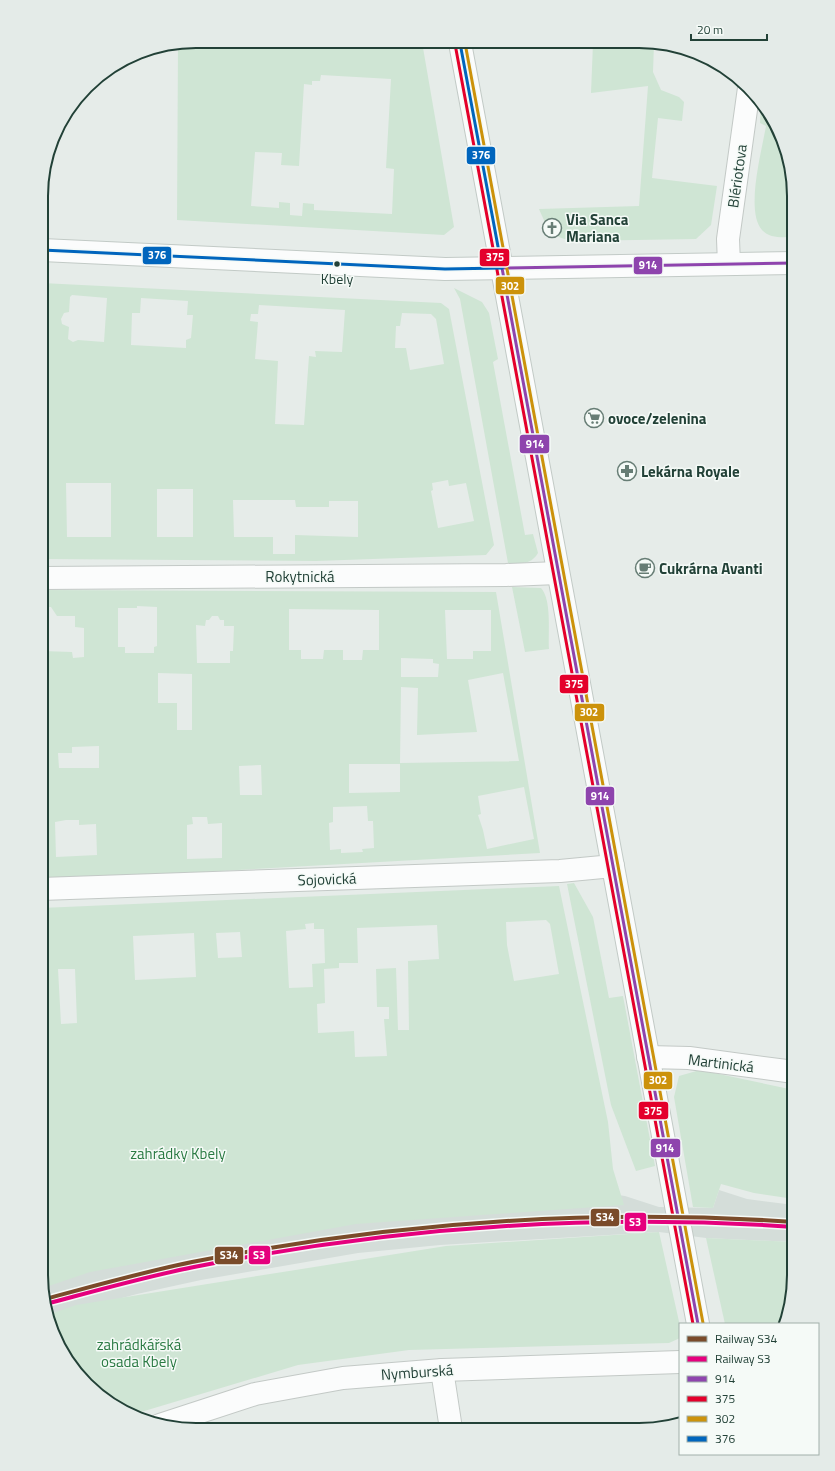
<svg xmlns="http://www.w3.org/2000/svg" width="835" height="1471" viewBox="0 0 835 1471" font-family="'Titillium Web',sans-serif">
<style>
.built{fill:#d4ddd9}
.green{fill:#cfe5d4;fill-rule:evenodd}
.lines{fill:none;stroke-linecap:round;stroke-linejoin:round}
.street-casing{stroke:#c3c9c6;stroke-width:24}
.secondary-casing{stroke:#c2cac6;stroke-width:24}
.street{stroke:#fbfcfc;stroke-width:22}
.secondary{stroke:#fbfcfc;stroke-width:22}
.bus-1-casing{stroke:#f5faf7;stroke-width:6}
.bus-2-casing{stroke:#f5faf7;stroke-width:6}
.bus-3-casing{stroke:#f5faf7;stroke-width:6}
.bus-4-casing{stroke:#f5faf7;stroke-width:6}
.bus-1{stroke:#8e44ad;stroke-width:3}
.bus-2{stroke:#e4002b;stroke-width:3}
.bus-3{stroke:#cc920b;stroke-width:3}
.bus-4{stroke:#0065bd;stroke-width:3}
.rail-1-casing{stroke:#f5faf7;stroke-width:7}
.rail-2-casing{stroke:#f5faf7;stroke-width:7}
.rail-1{stroke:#7a4b2a;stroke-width:4}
.rail-2{stroke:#e5007d;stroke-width:4}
.bus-dot{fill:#224137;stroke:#f5faf7;stroke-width:1.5}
.labels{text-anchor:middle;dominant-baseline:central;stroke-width:3;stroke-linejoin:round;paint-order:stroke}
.bus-label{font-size:14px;fill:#224137;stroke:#f5faf7}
.street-label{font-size:15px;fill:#224137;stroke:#f5faf7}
.poi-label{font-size:15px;font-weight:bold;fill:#224137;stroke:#f5faf7;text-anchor:start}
.park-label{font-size:15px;fill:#2a7a43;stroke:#f5faf7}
.rim{fill:none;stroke:#224137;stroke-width:2}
.line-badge{stroke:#f5faf7;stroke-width:1.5}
.badge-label{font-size:11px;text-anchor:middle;font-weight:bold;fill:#fff}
</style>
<rect width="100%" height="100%" fill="#e6ece9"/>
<!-- built -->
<polygon class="built" points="719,1190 747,1199 794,1205 794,1242 706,1238 659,1232 440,1245 358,1253 201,1280 137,1294 48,1318 42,1280 194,1243 605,1193 625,1196 659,1207 713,1208"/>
<!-- green -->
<g class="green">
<path d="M196,41L422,42L454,227L444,235L177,220L178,45ZM321,75L391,79L386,168L394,169L392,214L314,210V204L303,203L302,216L290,215V203L279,202V208L251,206L255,152L282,153L281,165L299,166L304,84L312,85V81H320Z"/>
<path d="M593,43L654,44L653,72L661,90L679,97L684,102L682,121L658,118L652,178L717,186L711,225L696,239L575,241C552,238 548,230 539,209L639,206L648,86L591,93Z"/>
<path d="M761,102C793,138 794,191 794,237C783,237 770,239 762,230C745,211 762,150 766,126L760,123Z"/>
<path d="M42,283L441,303L449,309L494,545L486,555L316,561L42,559ZM72,295L107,298L104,342L78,340L73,342L68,339L69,327L62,324L61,319L64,313L69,312L70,297ZM141,298L188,301L187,315H193L191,338L186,340V348L131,345L132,313H140ZM259,305L345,310L342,352L315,351L316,357L309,356L304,425L275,424L278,361L255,359L258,322L250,321L251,314H258ZM402,313L431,314L436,319L444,364L410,370L406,348H395L396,326H400ZM448,480L449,486L466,483L474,521L438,528L431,491L433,490L432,483ZM66,483H111V537H67ZM157,489H193V537H157ZM233,500H295L296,507H329V501H358V537L295,535V554H273V537H234Z"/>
<path d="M454,288L482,302L489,313L498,359L493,362L525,535L533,534L538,553C531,565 520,564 508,563L460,299Z"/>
<path d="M512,587L541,588C552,600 548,633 549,649L525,652Z"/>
<path d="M42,590L496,592L540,853L41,881L42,651L72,652L73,658L84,657V628L75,627V616H57L51,607H42ZM137,606L157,607V646L154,647V653H125V647H118V608H137ZM289,609L379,610V650H363L362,660H343V650H324L323,659H301V650H289ZM445,610H491V651H473V659H447ZM212,616H218L220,620H224V626H234L233,651H230V663H197L196,625L205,626L206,620H209ZM401,658L433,659V663L439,664L438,677H401ZM158,673L192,674V730H177V703H158ZM503,673L519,761L400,763L401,687L418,688L417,735L477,732L468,680ZM99,746V768H59L58,753H72V747ZM349,764H400V792L349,793ZM261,765L262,795H240L239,766ZM524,787L534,839L487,849L483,830L478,815L481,814L478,796ZM367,806L368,821H373L374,848L362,849L363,852L341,853V849L330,850L329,823L333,822V807ZM192,817H207L208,824L222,823V858L187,859V825L193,824ZM66,820H79V825L96,824L97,855L56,857L55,822Z"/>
<polygon points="574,883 593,917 609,998 623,996 655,1166 636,1171 611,1105 567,884"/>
<path d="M559,886L608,1122L613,1169L624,1205L356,1224L90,1272L43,1288L41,1275V1007H47L45,970H41V908ZM546,920L550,924L559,974L514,981L507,945L506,922ZM314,923V929H324L325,963L312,964L313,987L289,988L286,931L306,929L305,924ZM437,925L439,959L408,961L409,1030H398L396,968L376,969L377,1007H389V1019H384L387,1056L355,1057L354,1031L318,1033L317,1004L325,1003L324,969L339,968V963H358L357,928ZM240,932L242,957L218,958L216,933ZM194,933L196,977L135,980L133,936ZM58,969H75L77,1023L61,1024Z"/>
<polygon points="700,1070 794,1090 794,1199 754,1193 721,1184 713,1208 693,1207 674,1097 679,1076"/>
<path d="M659,1232L680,1326V1338L669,1343L409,1350L298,1365L131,1415C122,1410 111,1405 102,1398C79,1382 52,1343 48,1315L76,1305L446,1246Z"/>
<polygon points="706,1238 794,1242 794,1286 785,1324 725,1324"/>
</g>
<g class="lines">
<defs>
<g id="street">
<polyline points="729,264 728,239 749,88"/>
<polyline points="42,578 506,575 558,573"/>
<polyline points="41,889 560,871 613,866"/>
<polyline points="648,1057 689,1058 794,1072"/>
<polyline points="442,1370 451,1429"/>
<polyline points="160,1425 255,1394 343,1378 442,1370 680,1362"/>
</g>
<g id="secondary">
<polyline points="460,43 698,1324"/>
<polyline points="42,250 445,269 794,263"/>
</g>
</defs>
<!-- street casing -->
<use href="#street" class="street-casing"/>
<!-- secondary casing -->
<use href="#secondary" class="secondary-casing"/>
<!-- street -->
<use href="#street" class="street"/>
<!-- secondary -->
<use href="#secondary" class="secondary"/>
<defs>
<g id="bus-1">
<polyline points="502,268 698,1324"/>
<polyline points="502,268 794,263"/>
</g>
<polyline id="bus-2" points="455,44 693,1324"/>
<polyline id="bus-3" points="465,43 703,1323"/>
<g id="bus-4">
<polyline points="460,43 502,268"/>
<polyline points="42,250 445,269 502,268"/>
</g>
</defs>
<!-- bus-1 casing -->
<use href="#bus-1" class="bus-1-casing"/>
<!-- bus-2 casing -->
<use href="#bus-2" class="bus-2-casing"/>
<!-- bus-3 casing -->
<use href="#bus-3" class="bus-3-casing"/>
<!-- bus-4 casing -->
<use href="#bus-4" class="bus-4-casing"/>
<!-- bus-1 -->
<use href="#bus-1" class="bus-1"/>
<!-- bus-2 -->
<use href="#bus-2" class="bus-2"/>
<!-- bus-3 -->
<use href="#bus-3" class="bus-3"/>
<!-- bus-4 -->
<use href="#bus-4" class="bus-4"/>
<defs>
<path id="rail-1" d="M45,1299C94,1286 143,1272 192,1262C390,1223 593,1208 794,1222"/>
<path id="rail-2" d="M46,1304C95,1291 144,1277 194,1267C390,1228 593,1213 794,1227"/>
</defs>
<!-- rail-1 casing -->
<use href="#rail-1" class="rail-1-casing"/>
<!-- rail-2 casing -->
<use href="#rail-2" class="rail-2-casing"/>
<!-- rail-1 -->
<use href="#rail-1" class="rail-1"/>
<!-- rail-2 -->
<use href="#rail-2" class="rail-2"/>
</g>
<!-- icons -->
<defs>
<symbol id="church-ring" viewBox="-11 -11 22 22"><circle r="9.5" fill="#f5faf7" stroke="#677d75" stroke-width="1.5"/><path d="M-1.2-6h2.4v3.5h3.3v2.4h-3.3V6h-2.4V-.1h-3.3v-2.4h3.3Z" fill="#677d75"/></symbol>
<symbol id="supermarket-ring" viewBox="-11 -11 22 22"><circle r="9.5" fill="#f5faf7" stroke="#677d75" stroke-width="1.5"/><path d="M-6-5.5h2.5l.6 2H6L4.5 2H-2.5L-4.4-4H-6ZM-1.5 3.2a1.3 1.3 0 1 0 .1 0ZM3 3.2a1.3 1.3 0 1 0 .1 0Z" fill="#677d75"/></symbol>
<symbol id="pharmacy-ring" viewBox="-11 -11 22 22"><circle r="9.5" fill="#f5faf7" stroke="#677d75" stroke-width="1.5"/><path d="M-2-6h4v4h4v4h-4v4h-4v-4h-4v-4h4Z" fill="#677d75"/></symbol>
<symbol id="cafe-ring" viewBox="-11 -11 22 22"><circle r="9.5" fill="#f5faf7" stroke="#677d75" stroke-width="1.5"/><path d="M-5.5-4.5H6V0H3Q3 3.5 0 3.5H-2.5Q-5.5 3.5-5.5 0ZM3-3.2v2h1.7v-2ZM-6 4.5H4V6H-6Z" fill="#677d75"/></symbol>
</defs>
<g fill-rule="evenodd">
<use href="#church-ring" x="541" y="217" width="22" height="22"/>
<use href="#supermarket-ring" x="583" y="407" width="22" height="22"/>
<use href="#pharmacy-ring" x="616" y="460" width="22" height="22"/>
<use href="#cafe-ring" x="634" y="557" width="22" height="22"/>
</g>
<!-- markers -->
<circle class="bus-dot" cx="337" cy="264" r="3.5"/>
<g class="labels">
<!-- bus labels -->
<g class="bus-label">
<text x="337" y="278">Kbely</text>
</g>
<!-- street labels -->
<g class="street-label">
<text transform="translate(737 176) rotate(-82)">Blériotova</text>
<text x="300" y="576">Rokytnická</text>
<text transform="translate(327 879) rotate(-2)">Sojovická</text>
<text transform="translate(721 1063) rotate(7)">Martinická</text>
<text transform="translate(417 1372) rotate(-4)">Nymburská</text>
</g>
<!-- poi labels -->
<g class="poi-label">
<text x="566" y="219">Via Sanca<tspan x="566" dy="17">Mariana</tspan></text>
<text x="608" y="418">ovoce/zelenina</text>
<text x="641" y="471">Lekárna Royale</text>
<text x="659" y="568">Cukrárna Avanti</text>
</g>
<!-- park labels -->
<g class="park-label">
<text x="178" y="1153">zahrádky Kbely</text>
<text x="139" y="1344">zahrádkářská<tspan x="139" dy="17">osada Kbely</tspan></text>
</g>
</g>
<!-- crop -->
<path d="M0 0H835V1471H0ZM196 48H639A148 148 0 0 1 787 196V1275A148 148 0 0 1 639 1423H196A148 148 0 0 1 48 1275V196A148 148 0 0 1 196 48Z" fill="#e4ebe8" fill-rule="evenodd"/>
<path class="rim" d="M196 48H639A148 148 0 0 1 787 196V1275A148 148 0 0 1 639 1423H196A148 148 0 0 1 48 1275V196A148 148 0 0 1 196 48Z"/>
<g class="line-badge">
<rect x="466" y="146" width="30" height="19" rx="4" fill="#0065bd"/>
<rect x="142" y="246" width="30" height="19" rx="4" fill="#0065bd"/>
<rect x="479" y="248" width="31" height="19" rx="4" fill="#e4002b"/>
<rect x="633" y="256" width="30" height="19" rx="4" fill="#8e44ad"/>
<rect x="495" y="276" width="30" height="19" rx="4" fill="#cc920b"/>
<rect x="519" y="434" width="31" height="20" rx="4" fill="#8e44ad"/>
<rect x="559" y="674" width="30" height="20" rx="4" fill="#e4002b"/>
<rect x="574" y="703" width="31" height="19" rx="4" fill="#cc920b"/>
<rect x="585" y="786" width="30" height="20" rx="4" fill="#8e44ad"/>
<rect x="643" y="1071" width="30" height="19" rx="4" fill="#cc920b"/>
<rect x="638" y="1101" width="31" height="19" rx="4" fill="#e4002b"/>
<rect x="650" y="1138" width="31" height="20" rx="4" fill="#8e44ad"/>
<rect x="590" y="1208" width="30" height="19" rx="4" fill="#7a4b2a"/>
<rect x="624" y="1212" width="23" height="20" rx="4" fill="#e5007d"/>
<rect x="248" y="1245" width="23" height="20" rx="4" fill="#e5007d"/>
<rect x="214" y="1246" width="30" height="19" rx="4" fill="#7a4b2a"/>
</g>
<g class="badge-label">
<text x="481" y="159">376</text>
<text x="157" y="259">376</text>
<text x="495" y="261">375</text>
<text x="648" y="269">914</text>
<text x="510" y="290">302</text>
<text x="535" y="448">914</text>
<text x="574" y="688">375</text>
<text x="589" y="716">302</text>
<text x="600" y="800">914</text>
<text x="658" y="1084">302</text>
<text x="653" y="1115">375</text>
<text x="665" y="1152">914</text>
<text x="605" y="1221">S34</text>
<text x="635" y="1226">S3</text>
<text x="259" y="1259">S3</text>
<text x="229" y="1259">S34</text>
</g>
<!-- legend -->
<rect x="679" y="1323" width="140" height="132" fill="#f5faf7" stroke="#a1b0aa"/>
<rect x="687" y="1336" width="20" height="6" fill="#7a4b2a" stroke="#a1b0aa"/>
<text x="715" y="1343" font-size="12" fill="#224137">Railway S34</text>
<rect x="687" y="1356" width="20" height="6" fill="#e5007d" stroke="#a1b0aa"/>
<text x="715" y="1363" font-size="12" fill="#224137">Railway S3</text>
<rect x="687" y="1376" width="20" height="6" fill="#8e44ad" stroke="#a1b0aa"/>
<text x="715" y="1383" font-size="12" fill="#224137">914</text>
<rect x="687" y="1396" width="20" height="6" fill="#e4002b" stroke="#a1b0aa"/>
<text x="715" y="1403" font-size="12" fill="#224137">375</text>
<rect x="687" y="1416" width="20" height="6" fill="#cc920b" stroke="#a1b0aa"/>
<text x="715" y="1423" font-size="12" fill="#224137">302</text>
<rect x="687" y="1436" width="20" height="6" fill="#0065bd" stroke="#a1b0aa"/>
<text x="715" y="1443" font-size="12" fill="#224137">376</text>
<!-- scale -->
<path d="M691 34v6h76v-6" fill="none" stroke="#224137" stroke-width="2"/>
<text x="697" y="34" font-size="12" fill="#224137" stroke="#f5faf7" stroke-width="3" paint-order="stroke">20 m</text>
</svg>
